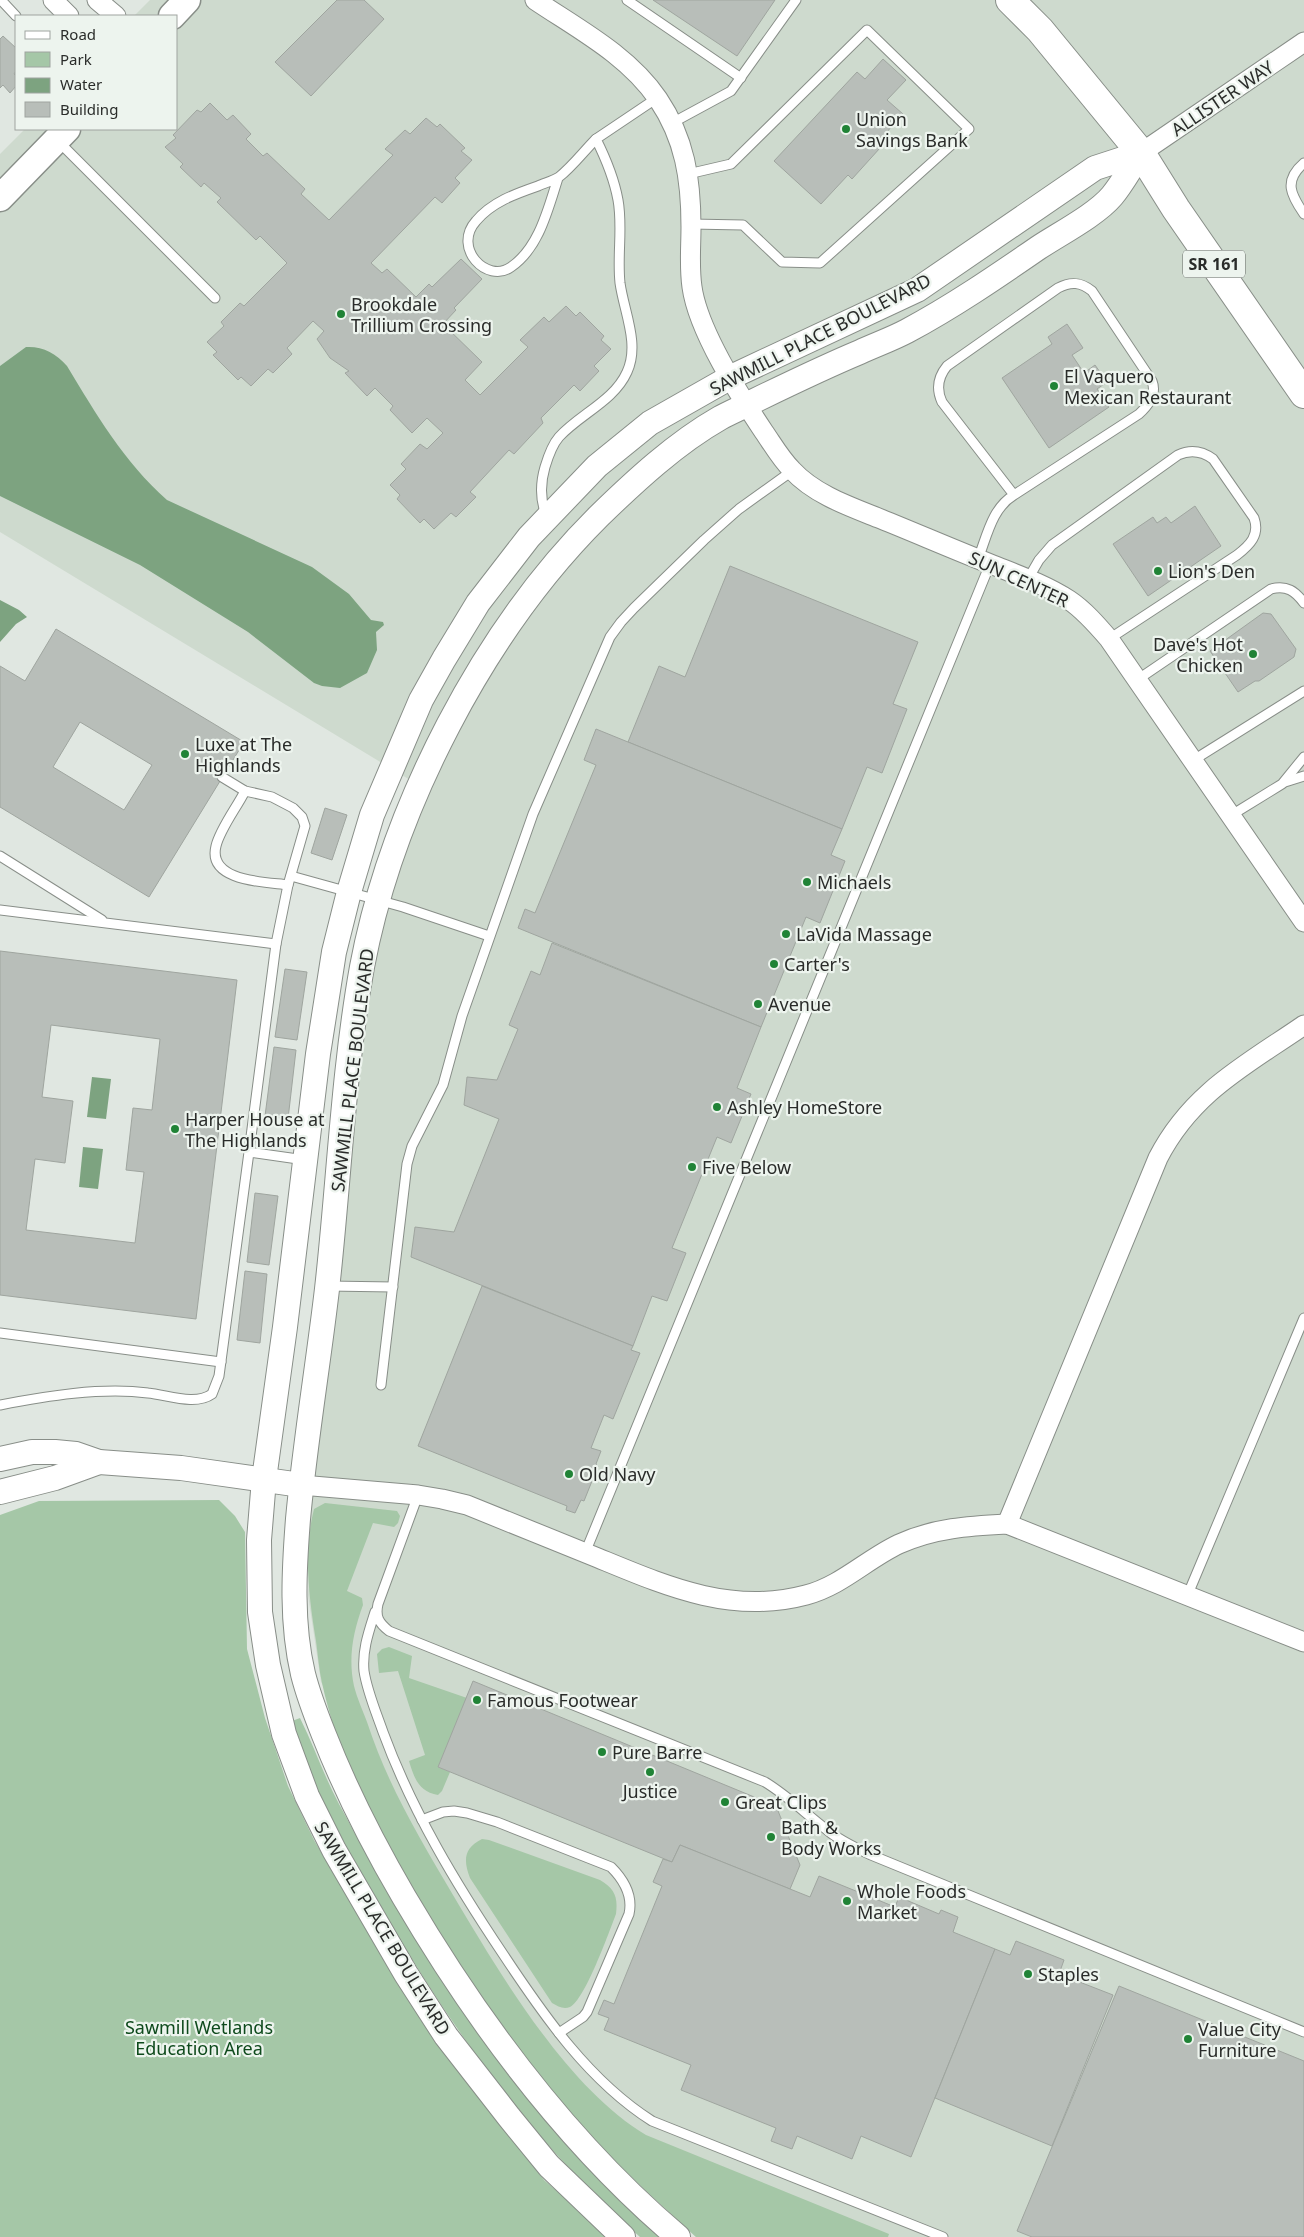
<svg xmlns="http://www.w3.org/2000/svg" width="1304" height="2237" viewBox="0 0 1304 2237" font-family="'Noto Sans',sans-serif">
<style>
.built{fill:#cedace}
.green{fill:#a5c7a7}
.water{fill:#7da380}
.building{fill:#b8beb9;stroke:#9fa59f;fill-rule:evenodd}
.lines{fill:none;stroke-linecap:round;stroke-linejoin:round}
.service-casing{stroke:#888e88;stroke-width:11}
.minor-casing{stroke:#888e88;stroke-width:21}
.tertiary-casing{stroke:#888e88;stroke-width:26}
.secondary-casing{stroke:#888e88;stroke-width:29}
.primary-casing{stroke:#888e88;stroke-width:30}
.service{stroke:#fff;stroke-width:9}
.minor{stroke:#fff;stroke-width:19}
.tertiary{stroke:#fff;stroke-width:24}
.secondary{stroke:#fff;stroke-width:26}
.primary{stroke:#fff;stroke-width:28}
.poi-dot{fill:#208336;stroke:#edf4ee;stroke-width:2}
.labels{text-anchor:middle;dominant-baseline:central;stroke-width:4.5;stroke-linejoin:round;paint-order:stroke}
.shield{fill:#edf4ee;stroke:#646865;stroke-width:1}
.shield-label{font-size:16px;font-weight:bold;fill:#2a2c2a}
.street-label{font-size:18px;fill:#2a2c2a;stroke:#edf4ee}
.poi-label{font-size:18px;fill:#2a2c2a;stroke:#edf4ee;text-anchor:start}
.park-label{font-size:18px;fill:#0e4a1c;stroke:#edf4ee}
</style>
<rect width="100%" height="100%" fill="#e0e7e1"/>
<!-- built -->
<polygon class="built" points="150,0 1304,0 1304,2237 696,2237 641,2187 585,2130 321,1682 308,1595 310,1525 301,1485 351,1044 420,786 0,532 0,154 25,129 176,129 176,16 134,16"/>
<!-- green -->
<g class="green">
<polygon points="219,1500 235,1516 245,1532 247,1649 265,1718 288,1786 314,1840 391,1972 544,2180 610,2237 0,2237 0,1515 39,1501"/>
<path d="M325,1503L397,1511L400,1516L398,1523L394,1527L373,1523L347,1591L362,1598L363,1605C353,1632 348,1658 354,1686C357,1698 363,1711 367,1722C388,1786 419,1837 453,1895C500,1974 567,2088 646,2135L889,2234L888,2237H696C658,2202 620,2168 585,2130C527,2067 478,1996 433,1923C386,1849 341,1770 322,1683C319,1670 318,1655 316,1641C309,1598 303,1552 314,1509Z"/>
<path d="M389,1647L412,1656L409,1678L467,1698L438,1767L450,1772L442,1791L438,1795C419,1792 414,1778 409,1761L425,1755L398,1671L379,1673L377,1654L382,1649Z"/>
<path d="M300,1718C314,1746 324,1776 339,1804C390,1899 445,1993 511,2078C556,2136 611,2185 662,2237H640C538,2148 457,2037 389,1921C371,1892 353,1863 337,1833C318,1797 305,1759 292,1721Z"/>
<path d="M482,1839L489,1840L600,1880C615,1889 618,1897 616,1914C609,1932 585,2000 570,2007C563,2010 558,2006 552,2003L470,1878C463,1860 464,1848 482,1839Z"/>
</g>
<!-- water -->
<g class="water">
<path d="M26,347C42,346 56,353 67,366C96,414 124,462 167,500L312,567L349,594L371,620L383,622L384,625L376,632L377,650L367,673L340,688L322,686L314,683L248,632L140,565L0,496V366Z"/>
<polygon points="0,600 19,610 27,617 16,624 0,642"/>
<polygon points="92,1077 111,1079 106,1119 87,1117"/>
<polygon points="83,1147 103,1149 98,1189 79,1187"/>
</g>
<!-- building -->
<g class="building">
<polygon points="337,0 364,0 384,19 311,96 275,62"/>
<polygon points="653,0 775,0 737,56"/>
<polygon points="3,36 16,48 16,71 14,74 16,76 16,86 10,93 3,85 0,88 0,39"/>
<polygon points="883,59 906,80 887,100 903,114 876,144 880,148 852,179 848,175 821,204 774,161 857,72 865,79"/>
<polygon points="210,103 227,120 233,115 251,134 246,139 263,156 267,153 305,189 301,194 329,220 393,155 385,149 405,130 410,134 426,118 437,127 440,124 465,148 461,151 472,160 455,178 460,183 442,203 435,197 371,263 382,273 387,269 416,297 429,284 432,287 461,259 482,279 454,308 456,310 443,324 482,362 465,380 480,395 528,347 520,340 544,317 549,322 566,306 576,316 580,312 604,336 601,340 611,349 594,366 599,371 580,391 574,385 541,418 543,423 514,454 509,450 470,492 476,497 456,517 451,513 434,529 424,519 420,523 397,499 400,495 390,485 406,469 401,464 420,444 427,449 443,433 427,418 412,433 390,410 393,406 375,388 367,396 345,373 349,371 330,358 317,339 324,331 313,321 287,348 292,354 273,373 268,369 251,386 241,377 238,380 213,355 217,352 207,342 224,326 221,322 240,303 244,306 287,263 260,236 256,240 217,202 221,198 204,183 201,187 180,167 183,164 165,147 176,138 173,135 197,110 201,112"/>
<polygon points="1067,324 1083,348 1072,355 1084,373 1095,365 1107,382 1097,389 1109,407 1049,448 1002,378 1052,344 1048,337"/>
<polygon points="1195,506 1221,546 1148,596 1113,544 1153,517 1157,523 1166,517 1171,523"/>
<polygon points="730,566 918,642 893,704 907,709 882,773 867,767 842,829 628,742 659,666 685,677"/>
<polygon points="1263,613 1271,614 1296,649 1294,657 1259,681 1255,681 1238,692 1210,651"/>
<path d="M56,629L244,742L149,897L0,807V666L25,681ZM80,722L152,765L124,810L53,767Z"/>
<polygon points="596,729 842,829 831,855 845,861 820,923 806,917 761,1027 518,928 525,909 535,913 596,765 584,760"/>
<polygon points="325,808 347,815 332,860 311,853"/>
<polygon points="552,943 761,1027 737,1088 751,1094 731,1143 717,1137 672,1248 686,1253 667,1301 652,1296 633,1346 411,1257 415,1227 454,1232 499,1119 464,1105 467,1077 497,1080 518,1029 509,1025 531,971 540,975"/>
<path d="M0,951L237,980L196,1319L0,1295ZM51,1025L160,1039L152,1110L133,1108L126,1170L144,1172L135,1243L26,1230L35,1159L65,1163L73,1101L42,1097Z"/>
<polygon points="285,969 307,972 297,1040 275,1037"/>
<polygon points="274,1047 296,1050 288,1119 265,1116"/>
<polygon points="255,1193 278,1196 269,1265 247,1262"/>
<polygon points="245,1271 267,1274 260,1343 237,1340"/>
<polygon points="482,1286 633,1346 631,1350 640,1353 613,1419 604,1415 591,1448 601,1451 596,1464 598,1466 584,1501 581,1500 575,1513 566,1510 567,1506 418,1446"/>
<polygon points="473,1681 776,1806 800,1865 790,1889 680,1845 672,1862 438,1767"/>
<polygon points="680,1845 810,1897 819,1876 895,1907 899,1897 939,1914 941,1910 958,1917 953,1932 995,1949 911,2157 861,2136 852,2159 797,2136 792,2149 771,2141 776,2128 681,2090 691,2065 604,2030 609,2018 598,2014 604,2000 614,2004 662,1886 653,1882 663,1859 672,1862"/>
<polygon points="1016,1941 1064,1960 1059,1974 1113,1995 1052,2146 935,2098 995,1949 1010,1955"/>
<polygon points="1119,1986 1304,2061 1304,2237 1032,2237 1017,2231"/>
</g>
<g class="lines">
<defs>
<g id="service">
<polyline points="1,0 16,16"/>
<polyline points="627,0 741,78"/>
<polyline points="672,123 731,91 796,0"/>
<polyline points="59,142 215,298"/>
<path d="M1304,163C1283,181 1291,195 1304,214"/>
<polyline points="688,174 731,164 867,30 969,129 820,263 782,262 743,225 691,224"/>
<path d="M558,178C548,209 539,248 511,267C487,284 452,248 476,221C492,202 515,194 538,186C544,183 553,181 559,177C572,167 584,151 596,139"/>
<path d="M546,515C540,499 540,484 545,467C548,457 552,445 559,437C580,414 614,401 627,372C640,344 624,312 620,283C617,255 623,227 618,200C614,178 606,159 596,139L657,98"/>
<path d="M978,559C987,536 992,508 1014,495L1139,414C1149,405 1157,394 1152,381L1092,291C1081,282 1071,281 1058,288L947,366C938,377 936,389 942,402L1014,495"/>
<path d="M1028,579L1039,560L1052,545L1178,455C1191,449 1202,451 1213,459L1254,518C1260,535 1250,545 1237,555L1109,639"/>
<path d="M1137,680L1271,589C1287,585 1295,591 1304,603"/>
<polyline points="1192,761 1304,691"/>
<polyline points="222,777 245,791 272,797 293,808 302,817 305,826 288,885 276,944 249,1152"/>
<polyline points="1285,782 1304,776"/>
<path d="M245,791C237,807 220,829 216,846C207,882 267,882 288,885"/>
<polyline points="1230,816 1282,784 1304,757"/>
<polyline points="0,856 102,920"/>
<polyline points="291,876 403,907 489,936"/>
<polyline points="0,910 276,944"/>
<polyline points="328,1286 393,1287"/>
<polyline points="0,1333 221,1362"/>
<polyline points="381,1385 407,1164 412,1146 443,1085 462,1016 533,814 610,637 621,622 634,608 704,540 739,509 792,471"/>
<path d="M0,1405C46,1396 101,1387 148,1393C168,1395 195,1406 212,1394L219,1376L249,1152L305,1160"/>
<path d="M418,1495L378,1604C375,1617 379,1623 389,1631L765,1782C788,1796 806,1814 827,1830C840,1841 856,1848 871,1855L1304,2032"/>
<polyline points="585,1553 990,564"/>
<polyline points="1188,1594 1304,1318"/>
<path d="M375,1612C369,1631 362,1650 364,1671C367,1691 376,1712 383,1732C412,1811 456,1884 503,1954C544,2016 589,2081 652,2121L943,2237"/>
<path d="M422,1820L443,1812L454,1811L467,1813L497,1822L611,1867C624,1880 633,1896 629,1914L587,2012L583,2017L559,2033"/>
</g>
<g id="minor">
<polyline points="53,0 69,16"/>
<polyline points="97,0 116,16"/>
<path d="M535,0C578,29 628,55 658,99C685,139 691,179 691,227C691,247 689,267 692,287C698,331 740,396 764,432C773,445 781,459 792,470C815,495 851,507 881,519C918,534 955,550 993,565C1018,575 1046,585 1069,600C1084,610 1097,625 1109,639L1304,922"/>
<polyline points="1141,153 1304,42"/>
<path d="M301,1485L418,1495L442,1499L467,1505C511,1523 554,1540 598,1558C666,1586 731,1615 806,1595C841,1586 867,1559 899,1544C934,1528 969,1526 1007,1524L1304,1642"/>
<path d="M1007,1524L1158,1158C1192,1092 1246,1065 1304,1025"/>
</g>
<g id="tertiary">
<polyline points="0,1459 32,1452 55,1452 76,1454 99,1462 181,1468 301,1485"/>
<polyline points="0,1492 55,1478 99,1462"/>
<polyline points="623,2237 549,2166 509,2117 446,2036 406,1974 334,1850 307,1796 284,1734 268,1665 260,1612 259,1540 264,1479 285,1327 318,1054 334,952 349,892 372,815 421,700 444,659 478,603 529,537 597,466 650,423 731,377 917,290 1095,168 1141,153"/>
<path d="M678,2237C566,2142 478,2023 404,1897C373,1844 346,1791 324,1735C316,1715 308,1694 303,1674C291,1623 294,1570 298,1519C305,1442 318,1366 327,1289C339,1182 343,1073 362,967C392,808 484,630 599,516C635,481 676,443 720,418C731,412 743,407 754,401C789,384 824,367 860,352C875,345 892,339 907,331C952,307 996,277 1038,248C1059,234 1096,215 1112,196C1123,183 1131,167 1141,153"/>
</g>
<g id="secondary">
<polyline points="172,16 187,0"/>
<polyline points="0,198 67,129"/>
</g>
<polyline id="primary" points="1010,0 1040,30 1141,153 1176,209 1304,394"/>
</defs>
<!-- service casing -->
<use href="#service" class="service-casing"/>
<!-- minor casing -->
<use href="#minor" class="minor-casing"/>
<!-- tertiary casing -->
<use href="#tertiary" class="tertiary-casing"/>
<!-- secondary casing -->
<use href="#secondary" class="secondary-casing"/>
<!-- primary casing -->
<use href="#primary" class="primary-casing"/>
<!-- service -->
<use href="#service" class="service"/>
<!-- minor -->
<use href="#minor" class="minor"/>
<!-- tertiary -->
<use href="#tertiary" class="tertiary"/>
<!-- secondary -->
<use href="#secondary" class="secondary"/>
<!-- primary -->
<use href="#primary" class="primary"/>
</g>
<!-- markers -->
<g class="poi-dot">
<circle cx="846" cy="129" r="5"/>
<circle cx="341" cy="314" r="5"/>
<circle cx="1054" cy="386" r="5"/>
<circle cx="1158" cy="571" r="5"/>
<circle cx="1253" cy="654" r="5"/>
<circle cx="185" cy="754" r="5"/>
<circle cx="807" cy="882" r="5"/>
<circle cx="786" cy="934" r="5"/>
<circle cx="774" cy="964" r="5"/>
<circle cx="758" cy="1004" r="5"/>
<circle cx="717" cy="1107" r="5"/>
<circle cx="175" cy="1129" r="5"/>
<circle cx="692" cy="1167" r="5"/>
<circle cx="569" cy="1474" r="5"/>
<circle cx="477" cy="1700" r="5"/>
<circle cx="602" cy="1752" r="5"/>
<circle cx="650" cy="1772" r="5"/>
<circle cx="725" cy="1802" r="5"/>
<circle cx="771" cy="1837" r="5"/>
<circle cx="847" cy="1901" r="5"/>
<circle cx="1028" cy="1974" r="5"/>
<circle cx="1188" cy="2039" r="5"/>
</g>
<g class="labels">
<!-- shield labels -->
<rect class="shield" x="1183" y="250.5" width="62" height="27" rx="4"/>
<g class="shield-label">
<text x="1214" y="264">SR 161</text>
</g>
<!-- street labels -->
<g class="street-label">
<text transform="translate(1222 98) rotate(-34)">ALLISTER WAY</text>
<text transform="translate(820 334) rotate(-27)">SAWMILL PLACE BOULEVARD</text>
<text transform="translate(1019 579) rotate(25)">SUN CENTER</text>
<text transform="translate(352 1070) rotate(-83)">SAWMILL PLACE BOULEVARD</text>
<text transform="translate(383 1928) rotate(59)">SAWMILL PLACE BOULEVARD</text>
</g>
<!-- poi labels -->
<g class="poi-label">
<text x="856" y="119">Union<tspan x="856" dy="21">Savings Bank</tspan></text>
<text x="351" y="304">Brookdale<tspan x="351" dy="21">Trillium Crossing</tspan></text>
<text x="1064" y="376">El Vaquero<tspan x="1064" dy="21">Mexican Restaurant</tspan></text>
<text x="1168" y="571">Lion's Den</text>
<text x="1243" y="644" text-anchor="end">Dave's Hot<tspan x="1243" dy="21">Chicken</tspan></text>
<text x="195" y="744">Luxe at The<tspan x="195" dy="21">Highlands</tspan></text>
<text x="817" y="882">Michaels</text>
<text x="796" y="934">LaVida Massage</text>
<text x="784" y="964">Carter's</text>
<text x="768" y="1004">Avenue</text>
<text x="727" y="1107">Ashley HomeStore</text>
<text x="185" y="1119">Harper House at<tspan x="185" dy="21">The Highlands</tspan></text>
<text x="702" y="1167">Five Below</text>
<text x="579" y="1474">Old Navy</text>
<text x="487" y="1700">Famous Footwear</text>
<text x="612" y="1752">Pure Barre</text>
<text x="650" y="1791" text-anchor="middle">Justice</text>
<text x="735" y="1802">Great Clips</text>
<text x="781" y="1827">Bath &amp;<tspan x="781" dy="21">Body Works</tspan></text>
<text x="857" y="1891">Whole Foods<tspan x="857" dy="21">Market</tspan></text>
<text x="1038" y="1974">Staples</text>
<text x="1198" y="2029">Value City<tspan x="1198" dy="21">Furniture</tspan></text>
</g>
<!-- park labels -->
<g class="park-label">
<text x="199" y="2027">Sawmill Wetlands<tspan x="199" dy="21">Education Area</tspan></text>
</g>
</g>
<!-- legend -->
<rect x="15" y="15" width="162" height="115" fill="#edf4ee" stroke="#9fa4a0"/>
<rect x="25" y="31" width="25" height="8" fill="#ffffff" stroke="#9fa4a0"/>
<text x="60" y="40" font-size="15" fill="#2a2c2a">Road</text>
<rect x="25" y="52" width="25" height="15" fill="#a5c7a7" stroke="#9fa4a0"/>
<text x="60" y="65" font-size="15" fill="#2a2c2a">Park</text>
<rect x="25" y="78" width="25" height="15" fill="#7da380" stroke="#9fa4a0"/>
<text x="60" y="90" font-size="15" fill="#2a2c2a">Water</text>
<rect x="25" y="102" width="25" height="15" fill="#b8beb9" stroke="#9fa4a0"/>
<text x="60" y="115" font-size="15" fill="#2a2c2a">Building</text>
</svg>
